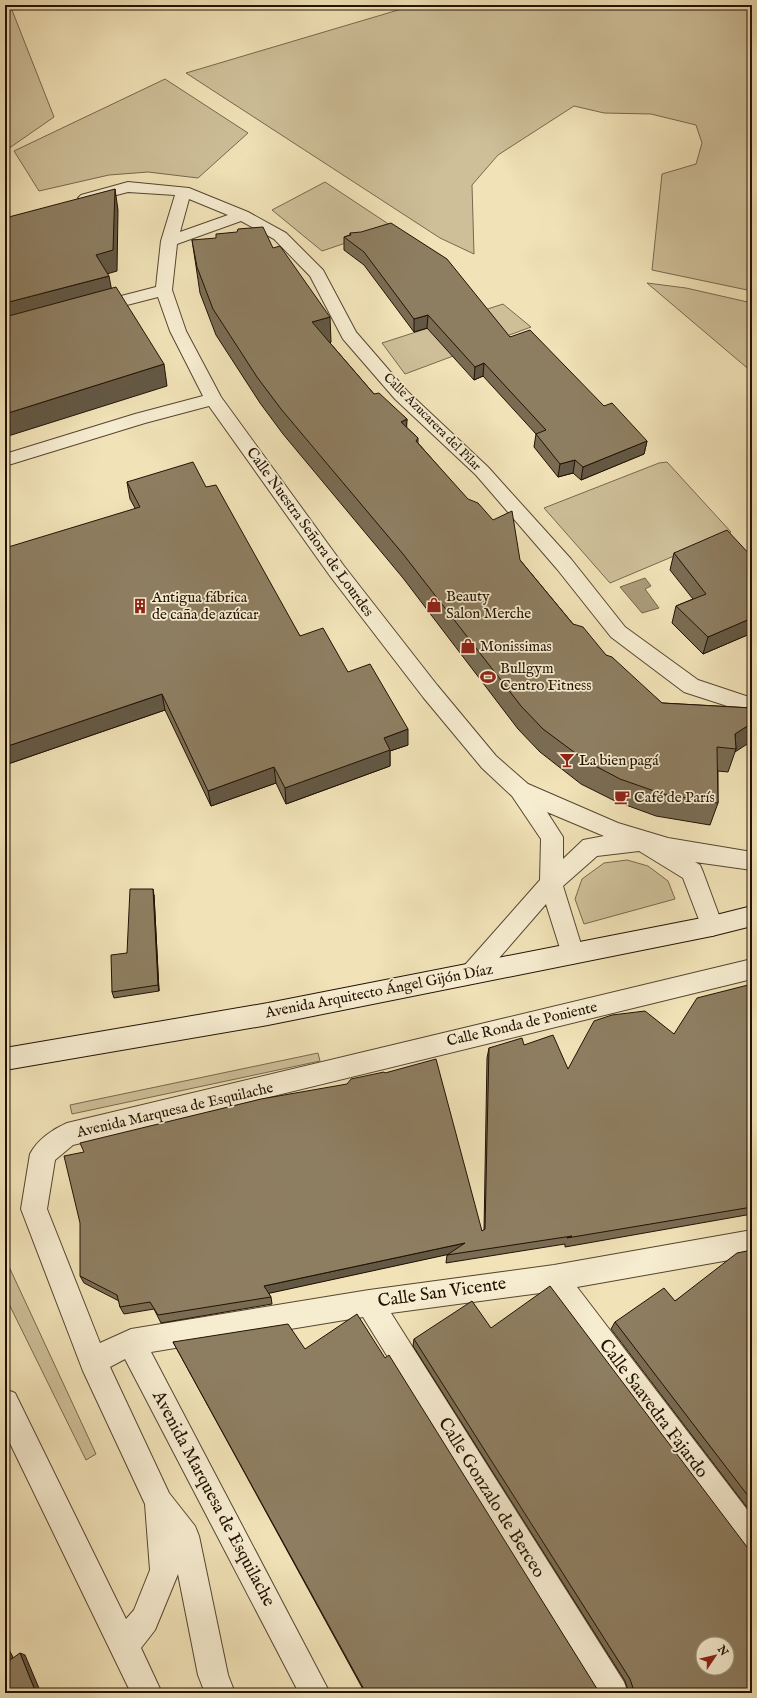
<svg xmlns="http://www.w3.org/2000/svg" width="757" height="1698" viewBox="0 0 757 1698" font-family="'IM FELL English',serif">
<style>
.green{fill:#cebf99;stroke:#78684e}
.water{fill:#ab9b7a;stroke:#74644b}
.lines{fill:none;stroke-linecap:round;stroke-linejoin:round}
.street-casing{stroke:#564631;stroke-width:2}
.secondary-casing{stroke:#221204;stroke-width:2}
.street{fill:#f6ecd0;fill-rule:evenodd}
.secondary{fill:#f6ecd0;fill-rule:evenodd}
.wall{fill:#7a6c53;stroke:#221204}
.shaded-wall{fill:#635844;stroke:#221204}
.building{fill:#8e7e61;stroke:#221204;fill-rule:evenodd}
.labels{text-anchor:middle;dominant-baseline:central;stroke-width:3.5;stroke-linejoin:round;paint-order:stroke}
.far-street-label{font-size:13px;fill:#221204;stroke:#f6ecd0}
.street-label{font-size:15px;fill:#221204;stroke:#f6ecd0}
.poi-label{font-size:15px;fill:#221204;stroke:#f6ecd0;text-anchor:start}
.near-street-label{font-size:18px;fill:#221204;stroke:#f6ecd0}
</style>
<rect width="100%" height="100%" fill="#f1e2b7"/>
<filter id="stains"><feTurbulence type="fractalNoise" baseFrequency=".005" numOctaves="4"/><feColorMatrix values="0 0 0 0 .2 0 0 0 0 .09 0 0 0 0 .02 0 0 0 .5 -.17"/></filter>
<radialGradient id="worn" r=".72"><stop offset=".6" stop-color="#630" stop-opacity="0"/><stop offset="1" stop-color="#630" stop-opacity=".3"/></radialGradient>
<!-- green -->
<g class="green">
<polygon points="5,5 10,5 54,117 5,151"/>
<polygon points="415,5 752,5 752,291 652,270 662,174 696,164 702,143 696,125 651,114 604,113 574,106 498,155 472,185 474,254 440,238 186,73"/>
<polygon points="165,79 248,133 198,178 148,172 109,175 39,191 14,151"/>
<polygon points="325,182 393,227 322,251 272,210"/>
<polygon points="647,283 686,288 752,303 752,372"/>
<polygon points="503,304 531,327 405,374 382,343"/>
<polygon points="667,462 731,532 610,583 544,508 659,463"/>
<polygon points="627,860 648,866 668,881 675,899 584,924 575,899 582,879 604,863"/>
<polygon points="318,1053 320,1061 72,1114 70,1105"/>
<polygon points="5,1258 96,1454 86,1460 5,1296"/>
</g>
<!-- water -->
<polygon class="water" points="645,578 651,586 645,589 659,608 642,613 620,587"/>
<g class="lines">
<defs>
<g id="street">
<path d="M128,182L189,188L248,212L286,233L323,270L356,332L407,391L488,467L571,559L625,627L698,680L752,698V714L684,692L611,637L557,569L476,475L395,399L343,339L310,276L274,239L241,221L177,244L172,290L186,331L221,397L344,566L437,685L496,756L528,784L618,823L668,838L752,852V870L695,862L700,865L703,872L723,926L720,933L712,936L704,933L683,878L639,851L597,856L563,886L584,954L580,961L572,964L564,961L546,904L480,980L472,983L464,980L460,973L464,966L540,880L541,839L512,796L482,768L423,697L330,576L209,406L145,423L5,466V454L135,414L203,396L170,331L158,297L96,313L90,312L88,308L90,304L156,287L161,241L175,195L128,192L86,203L81,201L78,198L81,195ZM189,199L228,215L180,232ZM547,812L604,836L583,840L563,859V837Z"/>
<path d="M752,959V979L73,1145L55,1160L47,1209L100,1343L131,1329L369,1290L554,1265L752,1230V1256L577,1287L752,1516V1554L742,1550L548,1292L391,1313L624,1682L628,1693H596L363,1317L151,1352L330,1693H299L125,1359L110,1367L169,1493L195,1526L199,1536L228,1675L235,1693H205L198,1675L178,1574L155,1630L141,1648L162,1693H131L5,1433V1389L15,1393L126,1619L134,1610L150,1570L145,1504L83,1371L21,1209L30,1154C37,1140 53,1129 67,1123Z"/>
</g>
<polygon id="secondary" points="752,906 752,926 712,936 268,1025 5,1070 5,1048 268,1003 712,916"/>
</defs>
<!-- street casing -->
<use href="#street" class="street-casing"/>
<!-- secondary casing -->
<use href="#secondary" class="secondary-casing"/>
<!-- street -->
<use href="#street" class="street"/>
<!-- secondary -->
<use href="#secondary" class="secondary"/>
</g>
<!-- wall -->
<g class="wall">
<polygon points="350,233 510,337 604,406 647,441 644,454 581,480 573,473 558,477 534,447 536,434 483,376 474,380 427,328 414,332 364,265 344,250 344,237 350,235"/>
<polygon points="192,240 273,248 331,342 330,343 374,394 407,419 406,427 418,438 418,443 520,560 573,624 606,655 662,703 752,708 735,752 728,772 718,771 718,803 710,825 656,816 615,801 581,784 540,752 518,729 403,578 283,434 260,403 216,335 200,293 196,266"/>
<polygon points="127,482 206,487 300,636 348,672 408,745 390,751 390,766 286,804 276,783 211,806 165,710 5,765 135,508 130,499"/>
<polygon points="674,553 752,557 752,633 703,654 672,623 676,606 693,599 670,570"/>
<polygon points="154,895 159,991 114,998 112,992 127,953"/>
<polygon points="752,989 752,1214 565,1247 565,1244 446,1263 447,1255 448,1254 268,1293 271,1297 272,1304 161,1323 154,1309 124,1314 120,1307 119,1301 84,1283 80,1276 482,1231 484,1230 487,1058 489,1048 524,1045 568,1069 674,1034"/>
<polygon points="752,1250 752,1514 611,1329 615,1322 675,1301"/>
<polygon points="491,1328 747,1547 752,1693 365,1693 173,1342 305,1349 599,1692 629,1693 625,1681 413,1346 414,1339"/>
</g>
<!-- shaded-wall -->
<g class="shaded-wall">
<polygon points="115,189 118,210 117,271 100,276 96,255"/>
<polygon points="109,276 113,297 5,326 5,303"/>
<polygon points="428,315 427,328 414,332 414,319"/>
<polygon points="330,317 331,342 313,348 312,322"/>
<polygon points="484,363 483,376 474,380 475,367"/>
<polygon points="164,364 167,386 5,437 5,414"/>
<polygon points="407,419 406,445 401,422"/>
<polygon points="647,441 644,454 581,480 583,467"/>
<polygon points="575,460 573,473 558,477 560,464"/>
<polygon points="752,618 752,633 703,654 708,637"/>
<polygon points="162,694 165,710 5,765 5,747"/>
<polygon points="752,723 752,741 735,752 736,749 735,734"/>
<polygon points="408,729 408,745 390,751 390,766 286,804 285,788 384,738"/>
<polygon points="274,767 276,783 211,806 208,791"/>
<polygon points="153,889 154,895 159,991 158,985"/>
<polygon points="465,1243 464,1251 266,1294 264,1286"/>
<polygon points="5,1642 15,1661 10,1660 5,1651"/>
<polygon points="20,1653 25,1655 41,1693 36,1693"/>
</g>
<!-- building -->
<g class="building">
<polygon points="115,189 113,250 96,255 109,276 5,303 5,218"/>
<polygon points="391,223 447,259 510,337 530,330 604,406 612,403 647,441 583,467 575,460 560,464 536,434 546,430 484,363 475,367 428,315 414,319 364,252 344,237 351,235 350,233 361,232"/>
<polygon points="263,227 273,248 280,246 330,317 312,322 374,394 379,393 407,419 401,422 418,438 416,441 468,499 478,503 493,520 512,511 520,560 573,624 583,627 606,655 612,657 662,703 752,708 752,723 735,734 736,749 717,747 718,803 663,794 620,779 586,761 543,729 521,706 403,554 281,409 257,377 213,309 197,267 192,240 216,238 216,234 237,232 238,229"/>
<polygon points="116,287 164,364 5,414 5,317"/>
<polygon points="193,462 206,487 216,485 300,636 323,628 348,672 370,664 408,729 384,738 390,750 285,788 274,767 208,791 162,694 5,747 5,548 140,507 127,482"/>
<polygon points="727,530 752,557 752,618 708,637 676,606 706,594 674,553"/>
<polygon points="130,889 153,889 158,985 112,992 111,955 127,953"/>
<polygon points="748,985 752,989 752,1207 567,1238 572,1236 447,1255 465,1243 264,1286 271,1297 158,1315 150,1302 120,1307 117,1295 80,1276 80,1223 64,1156 84,1152 80,1143 261,1099 347,1084 351,1079 384,1072 385,1073 436,1059 482,1231 485,1229 489,1048 522,1038 524,1045 553,1035 568,1069 594,1021 612,1015 645,1011 674,1034 697,998"/>
<polygon points="752,1250 752,1501 615,1322 664,1288 675,1301 737,1253"/>
<path d="M550,1286L747,1547L752,1549V1693H366L173,1342L288,1324L305,1349L357,1314L385,1358L389,1355L599,1692L633,1693L634,1691L630,1679L414,1339L472,1301L491,1328ZM703,1644H727V1668H703Z"/>
<polygon points="5,1651 10,1660 20,1653 36,1693 5,1693"/>
</g>
<!-- icons -->
<defs>
<symbol id="shop-bare" viewBox="-9 -9 18 18"><path d="M-5-2.5h2.3a2.7 3.5 0 0 1 5.4 0H5L5.5 6h-11ZM-1.5-2.5h3a1.5 2.3 0 0 0-3 0Z" fill="#8f2418" stroke="#f6ecd0" stroke-width="2.5" paint-order="stroke"/></symbol>
<symbol id="building-bare" viewBox="-9 -9 18 18"><path d="M-4-6H4V6H1V3H-1V6H-4ZM-2.5-4.3h1.7v1.8h-1.7ZM.8-4.3h1.7v1.8H.8ZM-2.5-1h1.7V.8h-1.7ZM.8-1h1.7V.8H.8Z" fill="#8f2418" stroke="#f6ecd0" stroke-width="2.5" paint-order="stroke"/></symbol>
<symbol id="stadium-bare" viewBox="-9 -9 18 18"><path d="M0-5a6.5 5 0 1 0 0 10a6.5 5 0 1 0 0-10ZM-3.5-1.8h7v3.6h-7Z" fill="#8f2418" stroke="#f6ecd0" stroke-width="2.5" paint-order="stroke"/></symbol>
<symbol id="bar-bare" viewBox="-9 -9 18 18"><path d="M-6-5H6L.8 .8V4.5H3.5V6h-7V4.5H-.8V.8Z" fill="#8f2418" stroke="#f6ecd0" stroke-width="2.5" paint-order="stroke"/></symbol>
<symbol id="cafe-bare" viewBox="-9 -9 18 18"><path d="M-5.5-4.5H6V0H3Q3 3.5 0 3.5H-2.5Q-5.5 3.5-5.5 0ZM3-3.2v2h1.7v-2ZM-6 4.5H4V6H-6Z" fill="#8f2418" stroke="#f6ecd0" stroke-width="2.5" paint-order="stroke"/></symbol>
</defs>
<g fill-rule="evenodd">
<use href="#shop-bare" x="423" y="594" width="22" height="22"/>
<use href="#building-bare" x="129" y="595" width="22" height="22"/>
<use href="#shop-bare" x="457" y="635" width="22" height="22"/>
<use href="#stadium-bare" x="477" y="666" width="22" height="22"/>
<use href="#bar-bare" x="556" y="749" width="22" height="22"/>
<use href="#cafe-bare" x="611" y="786" width="22" height="22"/>
</g>
<g class="labels">
<!-- far-street labels -->
<g class="far-street-label">
<text transform="translate(432 422) rotate(45)">Calle Azucarera del Pilar</text>
</g>
<!-- street labels -->
<g class="street-label">
<text transform="translate(310 532) rotate(54)">Calle Nuestra Señora de Lourdes</text>
<text transform="translate(379 991) rotate(-11)">Avenida Arquitecto Ángel Gijón Díaz</text>
<text transform="translate(522 1024) rotate(-13)">Calle Ronda de Poniente</text>
<text transform="translate(175 1110) rotate(-13)">Avenida Marquesa de Esquilache</text>
</g>
<!-- poi labels -->
<g class="poi-label">
<text x="446" y="596">Beauty<tspan x="446" dy="17">Salon Merche</tspan></text>
<text x="152" y="597">Antigua fábrica<tspan x="152" dy="17">de caña de azúcar</tspan></text>
<text x="480" y="646">Monissimas</text>
<text x="500" y="668">Bullgym<tspan x="500" dy="17">Centro Fitness</tspan></text>
<text x="579" y="760">La bien pagá</text>
<text x="634" y="797">Café de París</text>
</g>
<!-- near-street labels -->
<g class="near-street-label">
<text transform="translate(442 1293) rotate(-8)">Calle San Vicente</text>
<text transform="translate(653 1409) rotate(53)">Calle Saavedra Fajardo</text>
<text transform="translate(491 1498) rotate(58)">Calle Gonzalo de Berceo</text>
<text transform="translate(213 1499) rotate(62)">Avenida Marquesa de Esquilache</text>
</g>
</g>
<!-- margin -->
<rect width="757" height="1698" fill="none" stroke="#f1e2b7" stroke-width="20"/>
<rect x="6" y="6" width="745" height="1686" fill="none" stroke="#221204" stroke-width="2"/>
<rect x="10" y="10" width="737" height="1678" fill="none" stroke="#221204"/>
<!-- north arrow -->
<g transform="translate(715 1656) rotate(55)"><circle r="19" fill="#f6ecd0" stroke="#a1957e"/>
<path d="M0-3L7 15L0 10L-7 15Z" fill="#8f2418"/>
<text y="-6" font-size="11" font-weight="bold" text-anchor="middle" fill="#221204">N</text>
</g>
<rect width="100%" height="100%" filter="url(#stains)"/>
<rect width="100%" height="100%" fill="url(#worn)"/>
</svg>
